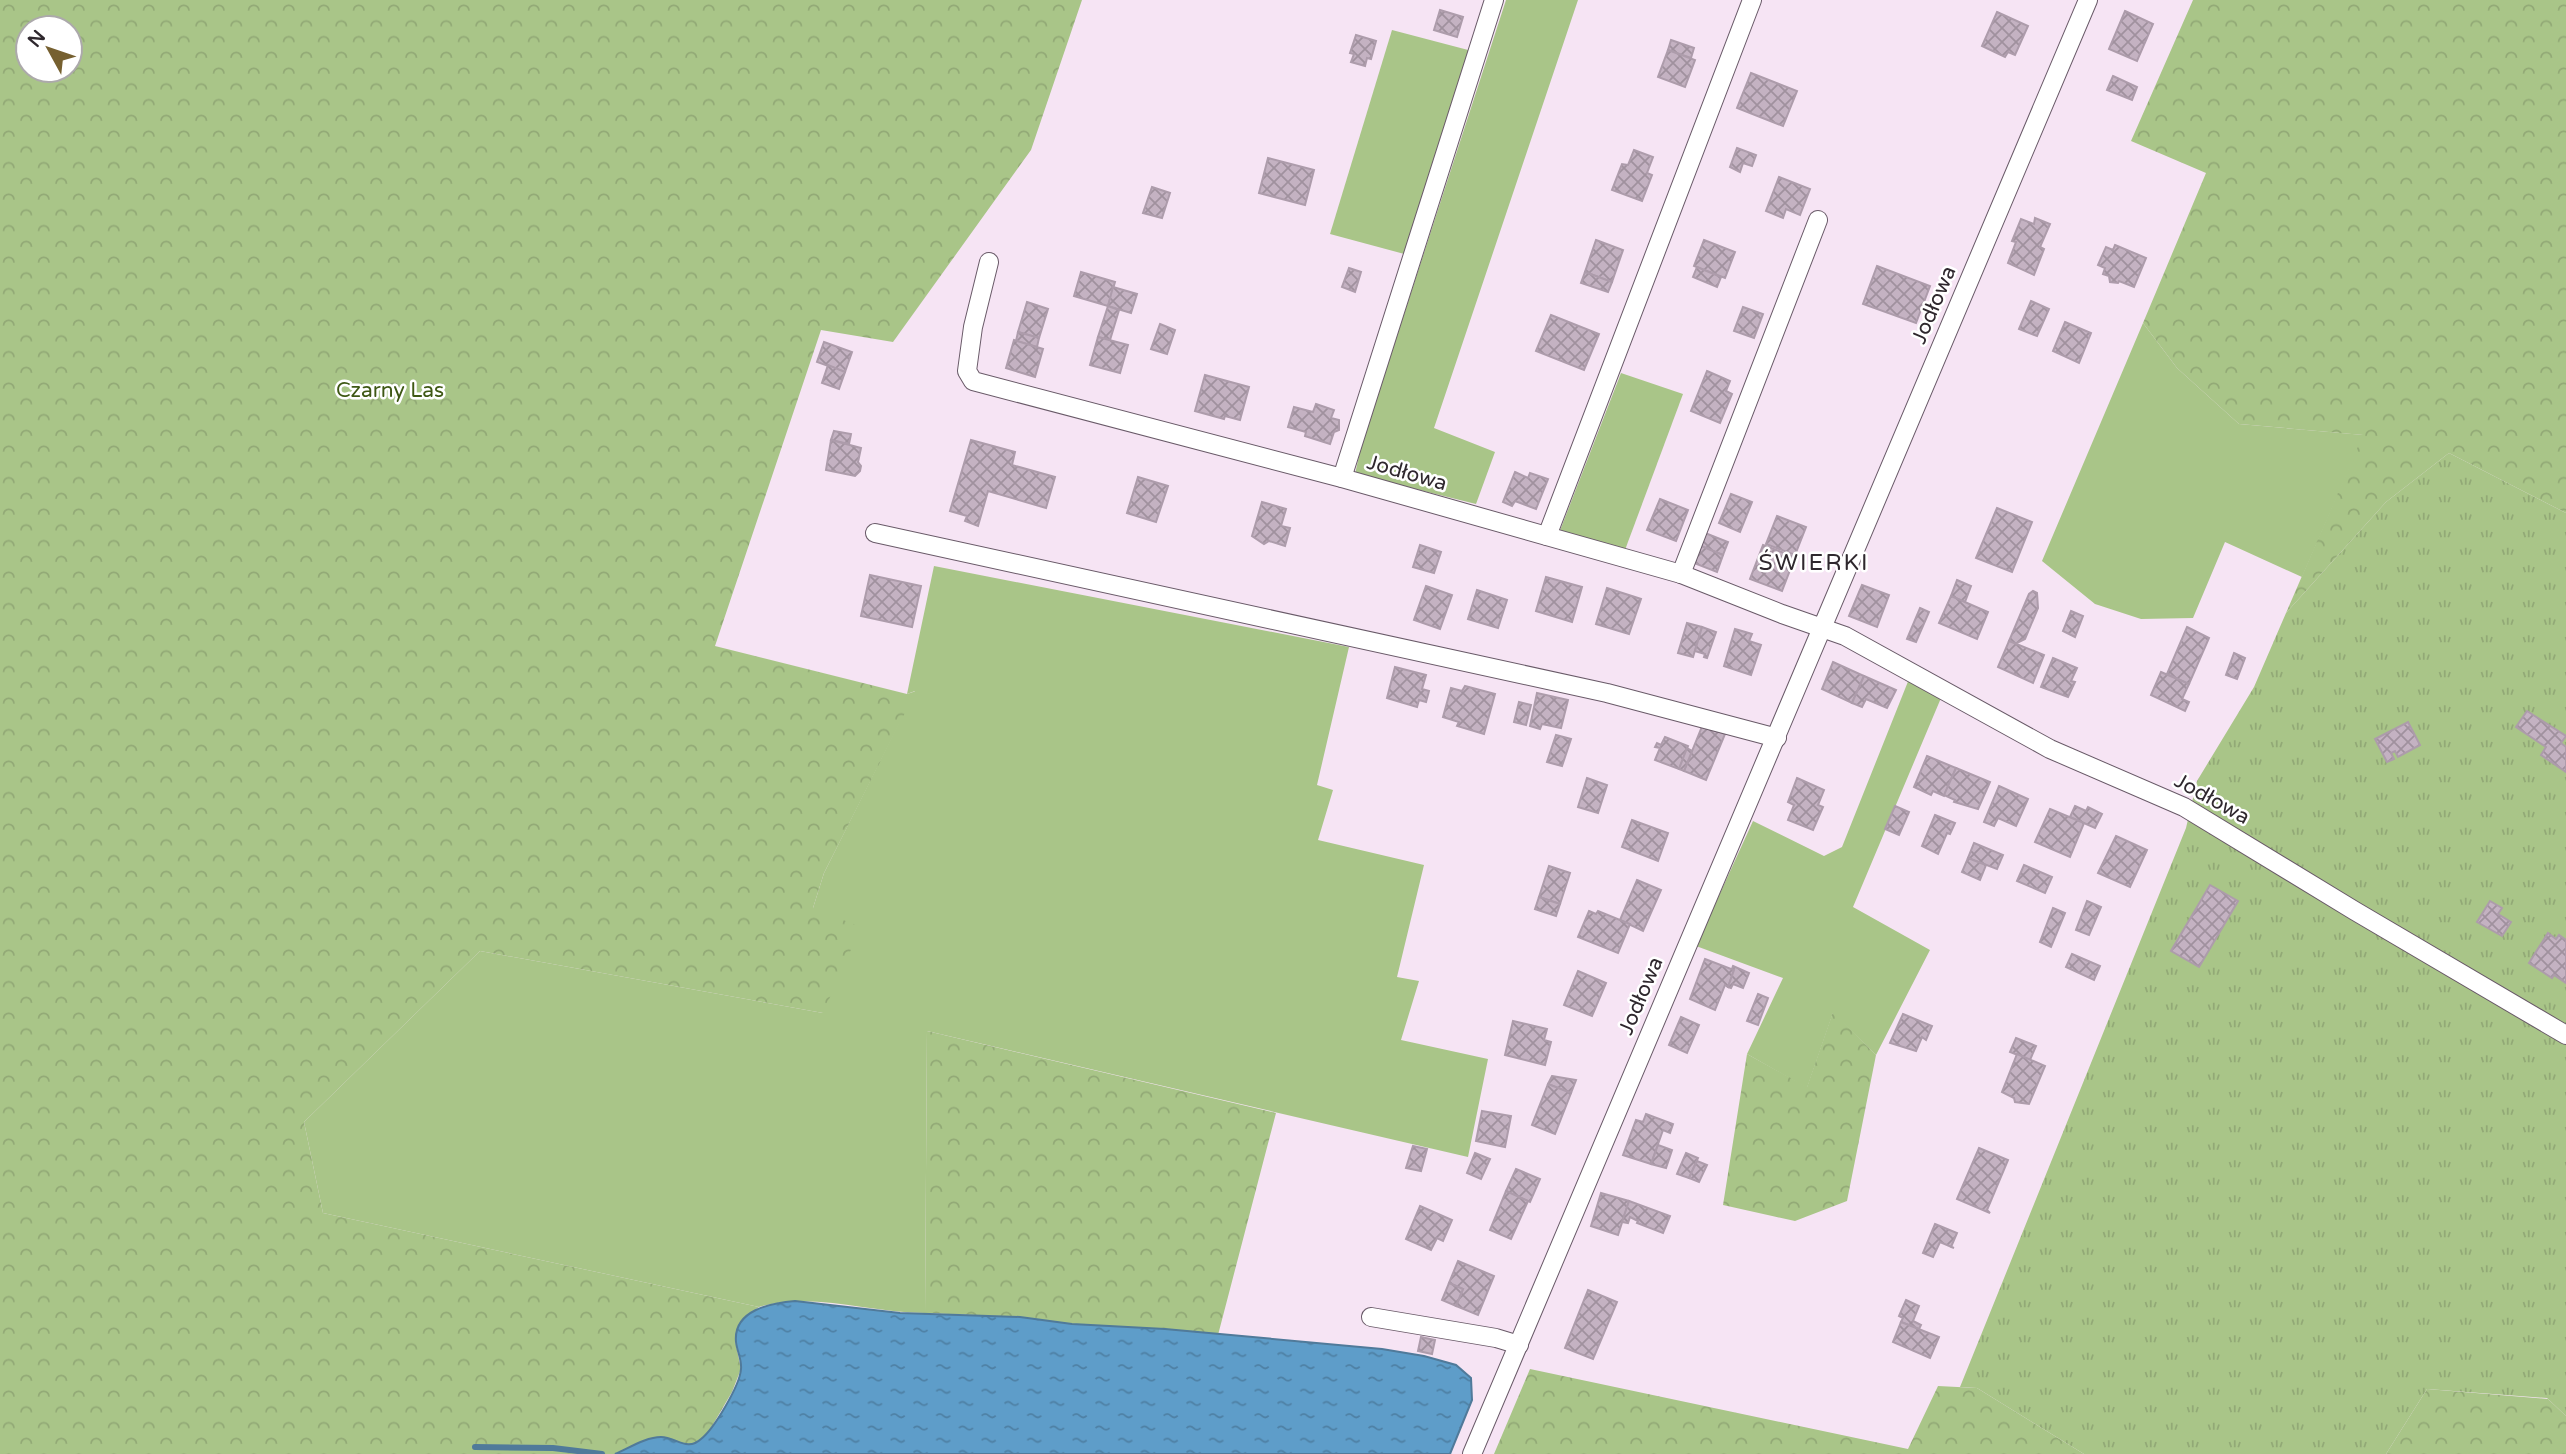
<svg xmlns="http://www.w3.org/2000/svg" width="2566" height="1454" viewBox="0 0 2566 1454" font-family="'Varela Round',sans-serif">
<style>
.grass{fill:#a9c588}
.forest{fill:url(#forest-crowns);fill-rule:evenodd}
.park{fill:url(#park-tufts)}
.water{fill:url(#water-ripples);stroke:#507a9a;stroke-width:2}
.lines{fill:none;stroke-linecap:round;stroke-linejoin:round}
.stream{stroke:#507a9a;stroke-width:6}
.building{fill:url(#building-cross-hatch);stroke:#ad9cab;stroke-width:2}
.street-casing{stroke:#695a68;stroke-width:20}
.street{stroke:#fff;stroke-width:18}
.labels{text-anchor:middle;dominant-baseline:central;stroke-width:5;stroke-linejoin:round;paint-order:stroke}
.street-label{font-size:21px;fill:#2f282e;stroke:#fff}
.park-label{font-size:21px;fill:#3e5814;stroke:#fff}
.neighbourhood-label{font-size:23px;letter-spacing:2px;fill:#2f282e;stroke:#fff}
</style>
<defs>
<pattern id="forest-crowns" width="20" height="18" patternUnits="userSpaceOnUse" patternTransform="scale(1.75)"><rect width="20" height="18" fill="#a9c588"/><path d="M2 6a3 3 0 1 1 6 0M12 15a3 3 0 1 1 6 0" fill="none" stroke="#92a976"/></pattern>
<pattern id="park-tufts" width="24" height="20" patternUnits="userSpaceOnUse" patternTransform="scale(1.75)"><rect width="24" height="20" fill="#a9c588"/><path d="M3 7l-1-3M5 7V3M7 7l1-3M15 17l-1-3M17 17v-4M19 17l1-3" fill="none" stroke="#92a976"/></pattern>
<pattern id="water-ripples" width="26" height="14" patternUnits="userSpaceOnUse" patternTransform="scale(1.75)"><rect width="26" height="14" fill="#5e9dc9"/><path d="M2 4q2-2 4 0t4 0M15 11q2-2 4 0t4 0" fill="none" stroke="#4e80a4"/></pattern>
<pattern id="building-cross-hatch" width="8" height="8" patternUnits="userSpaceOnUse" patternTransform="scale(1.75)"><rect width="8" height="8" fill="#c4b2c2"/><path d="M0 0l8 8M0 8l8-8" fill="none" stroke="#a0919e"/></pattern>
</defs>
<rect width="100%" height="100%" fill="#f6e4f4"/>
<!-- grass -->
<g class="grass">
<polygon points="1506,0 1578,0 1434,428 1495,452 1476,504 1355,474 1361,447"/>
<polygon points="1392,30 1472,51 1408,255 1330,234"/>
<polygon points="2143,323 2177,368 2239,424 2364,435 2302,577 2225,542 2193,618 2141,619 2095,604 2042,561"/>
<polygon points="1621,373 1683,394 1625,550 1559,533"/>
<path d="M934,566L1349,647L1317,785L1333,790L1318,840L1424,865L1397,977L1419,981L1401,1040L1488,1059L1468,1157L927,1031L925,1313C872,1313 810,1291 759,1307L323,1213L304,1122L480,951L823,1013L813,908L824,873L915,691L907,694Z"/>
<polygon points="1909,679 1941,698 1853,907 1930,950 1876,1055 1833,1013 1807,1088 1747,1054 1783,978 1696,946 1753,821 1824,856 1842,847"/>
</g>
<!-- forest -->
<g class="forest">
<path d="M0,0H1082L1031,150L893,342L821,330L715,646L907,694L916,691L824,873L813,908L861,927L823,1013L480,951L304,1122L323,1213L759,1307L747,1316L735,1340L741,1369L732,1392L708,1433L698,1442L688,1445L647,1440L615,1454H0ZM28,28H70V70H28Z"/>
<polygon points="2193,0 2566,0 2566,513 2449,453 2386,502 2286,613 2363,435 2239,424 2177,368 2143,323 2206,173 2131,141"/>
<polygon points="1833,1012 1876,1055 1847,1201 1795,1221 1723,1205 1747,1054 1807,1087"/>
<polygon points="927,1031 1276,1113 1218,1335 1072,1324 1020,1317 925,1313"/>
<polygon points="1530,1369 1908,1449 1938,1386 1977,1388 2084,1454 1494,1454"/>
<polygon points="2427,1389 2548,1399 2566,1416 2566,1454 2386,1454"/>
</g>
<!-- park -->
<polygon class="park" points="2449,453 2566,513 2566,1416 2547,1398 2427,1389 2386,1454 2084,1454 1977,1388 1960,1387 2186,828 2197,781 2254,687 2286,613 2386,502"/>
<!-- water -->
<path class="water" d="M795,1301L900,1313L1020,1317L1072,1324L1165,1329L1382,1349L1424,1356L1456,1365L1471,1378L1472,1400L1450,1454H615C629,1448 646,1437 661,1437C676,1437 687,1452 701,1439C714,1429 740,1385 741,1369C742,1360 737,1351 736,1342C733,1310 771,1303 795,1301Z"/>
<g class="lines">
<!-- stream -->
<polyline class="stream" points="475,1447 553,1448 602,1454"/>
</g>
<!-- building -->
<g class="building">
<polygon points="1440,10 1463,17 1457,37 1434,30"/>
<polygon points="2125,11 2153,24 2137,61 2109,49"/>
<polygon points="1997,12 2028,26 2015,55 2008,52 2005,57 1982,46"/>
<polygon points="1356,35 1376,41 1371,59 1367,58 1365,66 1351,62 1354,54 1350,53"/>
<polygon points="1671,40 1694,48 1691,58 1668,50"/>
<polygon points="1668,50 1695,60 1685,87 1658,77"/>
<polygon points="1751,73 1797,91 1783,126 1737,108"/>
<polygon points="2113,76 2137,87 2132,100 2107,90"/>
<polygon points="1737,148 1756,155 1752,166 1743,163 1740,172 1730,167"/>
<polygon points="1634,150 1653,157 1647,173 1652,175 1642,201 1612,190 1622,164 1628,165"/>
<polygon points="1268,158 1314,170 1305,205 1259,193"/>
<polygon points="1779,177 1810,189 1800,215 1786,209 1783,218 1766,211"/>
<polygon points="1152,187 1170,193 1162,218 1143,213"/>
<polygon points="2035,218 2050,224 2040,247 2044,249 2034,275 2008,263 2016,242 2012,241 2021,219 2034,224"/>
<polygon points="1596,240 1623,250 1612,282 1585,272"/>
<polygon points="1704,240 1735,252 1725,278 1694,266"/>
<polygon points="2115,245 2146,258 2134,287 2119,281 2118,283 2110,282 2109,276 2103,274 2105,268 2098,265 2106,247 2113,250"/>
<polygon points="1877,266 1930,286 1916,323 1863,304"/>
<polygon points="1697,267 1721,277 1717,287 1693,277"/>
<polygon points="1349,268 1361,272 1355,292 1342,287"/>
<polygon points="1081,272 1115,282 1108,306 1074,296"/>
<polygon points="1585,272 1612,282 1608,292 1581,283"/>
<polygon points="1113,287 1137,294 1131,313 1108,306"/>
<polygon points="2031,301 2049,309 2037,336 2019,329"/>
<polygon points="1027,302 1048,309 1039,338 1018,332"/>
<polygon points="1108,306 1119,310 1110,340 1098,337"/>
<polygon points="1743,307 1763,314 1754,338 1734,331"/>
<polygon points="1551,315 1599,334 1584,370 1536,351"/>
<polygon points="2065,322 2091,333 2079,363 2053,351"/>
<polygon points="1160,324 1175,330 1167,354 1151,349"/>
<polygon points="1018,332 1039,338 1037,347 1016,341"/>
<polygon points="1098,337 1128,345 1120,373 1090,365"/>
<polygon points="1014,340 1043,349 1035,377 1006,368"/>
<polygon points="824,342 852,352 845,372 817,362"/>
<polygon points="828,365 845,372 839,389 822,383"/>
<polygon points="1707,371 1730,381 1726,391 1732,394 1720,423 1691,411"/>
<polygon points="1205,375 1249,387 1240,420 1225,416 1224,419 1195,411"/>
<polygon points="1316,404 1334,410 1331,418 1339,420 1339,430 1334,432 1330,444 1305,436 1306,432 1288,427 1294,407 1313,412"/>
<polygon points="834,431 851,434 849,444 831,440"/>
<polygon points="831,440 861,448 858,462 861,466 860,471 855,476 826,470"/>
<polygon points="971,440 1015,452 1012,465 1055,477 1046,508 988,491 978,526 965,521 967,516 950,511"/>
<polygon points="1515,472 1528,478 1530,473 1548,479 1536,509 1515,501 1512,506 1503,502"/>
<polygon points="1138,477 1168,486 1156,522 1127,513"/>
<polygon points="1731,494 1752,502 1740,532 1719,523"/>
<polygon points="1660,499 1688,510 1676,541 1647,530"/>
<polygon points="1262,502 1286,509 1281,526 1290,528 1285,546 1269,541 1264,544 1252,536"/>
<polygon points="1997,508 2032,522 2012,572 1976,558"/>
<polygon points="1777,516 1806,527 1795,555 1766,544"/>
<polygon points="1705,533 1728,542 1723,555 1701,546"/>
<polygon points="1420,545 1441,552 1434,573 1413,567"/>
<polygon points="1763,545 1795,557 1782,591 1750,579"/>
<polygon points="1701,546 1723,555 1717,572 1694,563"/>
<polygon points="870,575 921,586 912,627 861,616"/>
<polygon points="1546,577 1582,587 1572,622 1536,611"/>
<polygon points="1957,580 1971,586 1965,602 1951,596"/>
<polygon points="1862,585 1889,595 1877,627 1849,616"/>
<polygon points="1426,586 1452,595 1440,629 1414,620"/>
<polygon points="1607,588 1641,599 1629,634 1596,624"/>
<polygon points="1477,590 1507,600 1498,628 1468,619"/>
<polygon points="2033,591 2037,593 2038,608 2025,639 2015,644 2009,641 2029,594"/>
<polygon points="1951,596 1988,612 1977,639 1939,623"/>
<polygon points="1920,608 1929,612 1916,642 1907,639"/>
<polygon points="2071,611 2083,616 2075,637 2063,631"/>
<polygon points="1687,623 1702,627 1693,657 1678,653"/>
<polygon points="1702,627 1716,632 1707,658 1704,657 1705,654 1695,651"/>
<polygon points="2187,627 2209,638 2189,684 2167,674"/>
<polygon points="1735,629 1752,634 1749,641 1761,645 1751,675 1724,666"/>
<polygon points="2009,641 2044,655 2033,683 1998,667"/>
<polygon points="2234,653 2245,658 2237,679 2226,675"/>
<polygon points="2053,658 2077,668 2071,681 2075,682 2068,697 2041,687"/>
<polygon points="1833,662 1864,676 1852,703 1822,689"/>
<polygon points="1395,667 1426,675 1422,689 1429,691 1426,702 1419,700 1417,707 1387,698"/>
<polygon points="2161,672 2189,684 2182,699 2189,702 2185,711 2151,695"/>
<polygon points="1864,676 1896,690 1887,708 1866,699 1862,707 1852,703"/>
<polygon points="1465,686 1495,694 1484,734 1457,726 1459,722 1443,717 1451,688 1462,691"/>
<polygon points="1537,693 1568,700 1561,728 1542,724 1540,729 1530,726"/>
<polygon points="1519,702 1531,705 1526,725 1514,722"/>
<polygon points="2527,711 2566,736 2561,743 2566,747 2566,772 2541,755 2546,747 2516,727"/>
<polygon points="2408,722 2420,745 2398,757 2395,751 2391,753 2394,759 2387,762 2375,739"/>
<polygon points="1703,724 1725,734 1706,780 1684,771"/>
<polygon points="1556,735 1571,739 1562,766 1547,762"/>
<polygon points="1665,737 1688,746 1679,769 1655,760 1660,748 1655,747 1657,743 1661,745"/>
<polygon points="1687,748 1692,751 1684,771 1679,769"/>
<polygon points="1927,756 1956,768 1944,796 1933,791 1931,795 1914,787"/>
<polygon points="1956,768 1990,782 1978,809 1954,802 1955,800 1944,795"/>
<polygon points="1587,778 1607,785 1598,813 1578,807"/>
<polygon points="1797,778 1824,790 1818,805 1823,807 1813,830 1788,820 1794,805 1788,802"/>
<polygon points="1999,786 2028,799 2016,826 1998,818 1994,826 1984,822"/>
<polygon points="1895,806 1909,812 1899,835 1885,829"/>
<polygon points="2075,806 2086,811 2088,807 2102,814 2095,828 2070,817"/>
<polygon points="2050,809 2084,823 2070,857 2035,842"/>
<polygon points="1935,815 1955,823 1950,834 1947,833 1938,854 1922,846"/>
<polygon points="1632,820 1668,833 1658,861 1622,847"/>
<polygon points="2116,836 2147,850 2130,887 2098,873"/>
<polygon points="1974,843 2003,855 1997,869 1968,858"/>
<polygon points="1968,858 1986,865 1980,880 1962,872"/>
<polygon points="2024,865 2052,877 2045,893 2017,881"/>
<polygon points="1549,866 1570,873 1560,904 1539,897"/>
<polygon points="1637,880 1661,890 1643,931 1620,920"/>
<polygon points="2210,885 2238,901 2199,967 2171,951"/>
<polygon points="1539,897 1560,904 1556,916 1535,909"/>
<polygon points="2087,901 2101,907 2089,935 2076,930"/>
<polygon points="2490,901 2502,908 2498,914 2511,922 2502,936 2477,922"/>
<polygon points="2053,908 2065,913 2051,947 2040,942"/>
<polygon points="1589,911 1596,914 1598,911 1630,924 1618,953 1578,937"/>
<polygon points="2548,933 2556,939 2559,935 2566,940 2566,983 2554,975 2552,978 2529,963"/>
<polygon points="2072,954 2100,966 2094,980 2066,967"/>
<polygon points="1705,959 1734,970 1728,987 1725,985 1715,1010 1690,999"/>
<polygon points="1733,966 1749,973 1743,988 1733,984 1731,988 1728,987 1734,970 1732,969"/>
<polygon points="1578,971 1606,983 1592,1016 1564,1005"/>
<polygon points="1758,994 1768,998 1758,1025 1747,1021"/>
<polygon points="1903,1014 1932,1026 1926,1040 1922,1037 1916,1051 1890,1043"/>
<polygon points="1681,1017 1699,1025 1687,1053 1669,1045"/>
<polygon points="1513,1021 1547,1029 1544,1040 1551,1042 1545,1065 1505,1055"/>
<polygon points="2016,1038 2036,1046 2030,1060 2010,1052"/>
<polygon points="2017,1054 2045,1066 2029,1104 2015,1102 2014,1098 2002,1092"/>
<polygon points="1552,1076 1576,1080 1571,1093 1548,1084"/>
<polygon points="1548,1084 1571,1093 1555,1134 1532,1125"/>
<polygon points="1482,1111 1511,1116 1505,1147 1476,1141"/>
<polygon points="1646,1114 1673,1124 1670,1133 1663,1130 1651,1164 1623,1155 1636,1120 1643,1122"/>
<polygon points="1658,1145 1672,1150 1666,1168 1651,1164"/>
<polygon points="1413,1146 1427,1149 1421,1171 1406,1168"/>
<polygon points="1979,1148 2008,1160 1987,1210 1990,1213 1957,1199"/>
<polygon points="1475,1153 1490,1159 1481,1179 1467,1173"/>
<polygon points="1686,1153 1698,1158 1689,1178 1677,1174"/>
<polygon points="1697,1161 1707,1165 1699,1182 1689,1178"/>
<polygon points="1516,1169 1540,1179 1530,1202 1506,1191"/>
<polygon points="1506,1191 1528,1201 1511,1239 1490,1230"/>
<polygon points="1601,1193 1629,1201 1618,1235 1591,1226"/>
<polygon points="1629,1201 1670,1216 1663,1233 1637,1223 1638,1221 1630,1217 1628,1223 1622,1222"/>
<polygon points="1420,1206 1452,1220 1443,1241 1437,1238 1431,1250 1406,1239"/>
<polygon points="1935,1224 1957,1233 1951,1247 1954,1248 1940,1242 1933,1257 1923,1253"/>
<polygon points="1458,1261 1494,1276 1478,1315 1456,1306 1463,1289 1449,1283"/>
<polygon points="1449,1283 1463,1289 1456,1306 1442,1300"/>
<polygon points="1588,1290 1617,1302 1593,1359 1565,1348"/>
<polygon points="1906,1300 1919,1306 1913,1321 1921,1325 1919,1329 1901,1322 1903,1318 1899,1316"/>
<polygon points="1901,1322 1939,1337 1930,1358 1893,1342"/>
<polygon points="1421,1337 1435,1340 1432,1354 1418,1351"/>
</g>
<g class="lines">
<defs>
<g id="street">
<polyline points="989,262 973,327 967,371 973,381 1342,478 1681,574 1782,614 1845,636 2050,749 2184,807 2355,911 2566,1035"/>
<polyline points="1342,478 1494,0"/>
<polyline points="875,533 1607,693 1777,738"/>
<polyline points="1547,536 1752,0"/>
<polyline points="1681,574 1818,220"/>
<polyline points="1371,1317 1496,1338 1519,1345"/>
<polyline points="1472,1454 2088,0"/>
</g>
</defs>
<!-- street casing -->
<use href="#street" class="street-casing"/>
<!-- street -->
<use href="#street" class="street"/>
</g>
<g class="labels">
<!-- street labels -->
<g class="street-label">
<text transform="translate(1934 305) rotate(-67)">Jodłowa</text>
<text transform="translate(1407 473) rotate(16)">Jodłowa</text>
<text transform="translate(2212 799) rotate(29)">Jodłowa</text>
<text transform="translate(1641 996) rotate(-67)">Jodłowa</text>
</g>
<!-- park labels -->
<g class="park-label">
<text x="390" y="390">Czarny Las</text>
</g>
<!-- neighbourhood labels -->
<g class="neighbourhood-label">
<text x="1814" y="563">ŚWIERKI</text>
</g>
</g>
<!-- north arrow -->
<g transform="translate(49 49) rotate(310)"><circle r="33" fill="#ffffff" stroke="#aca9ab" stroke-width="2"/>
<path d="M0-5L12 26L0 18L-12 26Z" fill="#766030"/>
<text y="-10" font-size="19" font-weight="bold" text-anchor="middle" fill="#2f282e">N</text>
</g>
</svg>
